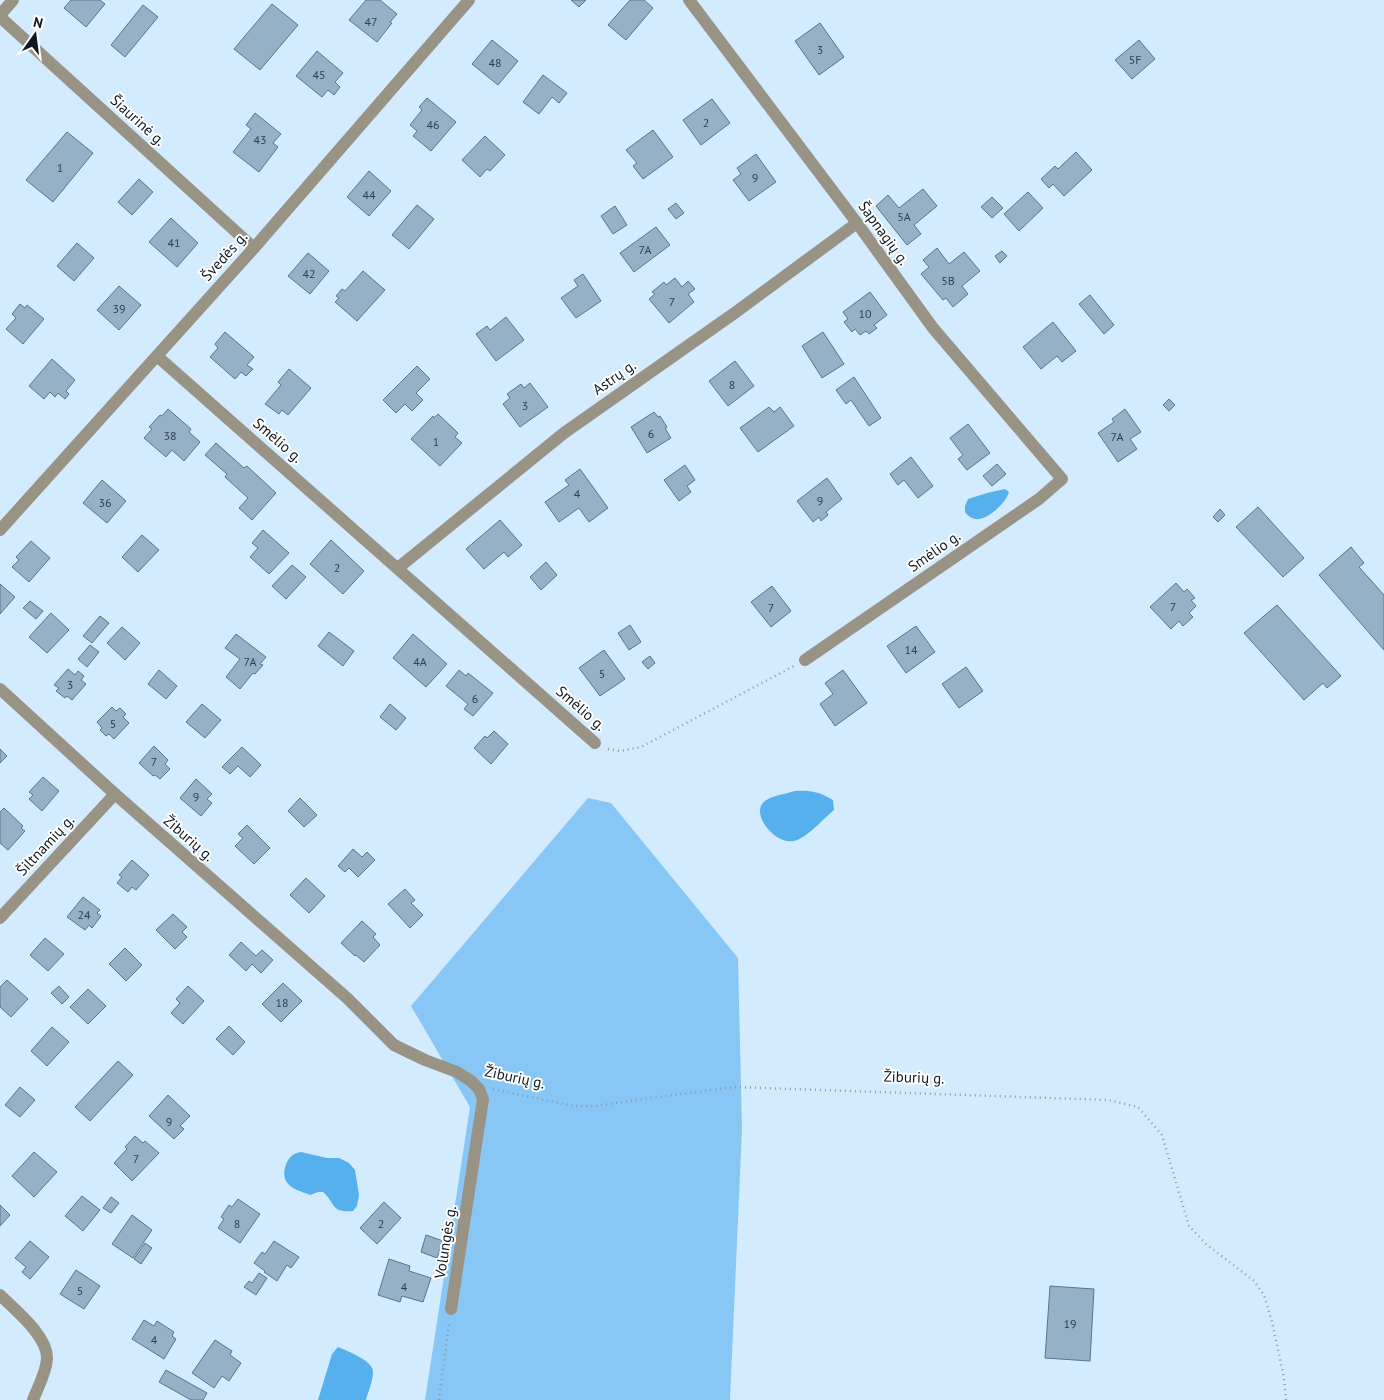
<svg xmlns="http://www.w3.org/2000/svg" width="1384" height="1400" viewBox="0 0 1384 1400" font-family="'PT Sans',sans-serif">
<style>
.green{fill:#88c7f5}
.water{fill:#56b0ed}
.building{fill:#94b1c8;stroke:#5a758a}
.lines{fill:none;stroke-linecap:round;stroke-linejoin:round}
.path{stroke:#889baa;stroke-width:2.5;stroke-dasharray:1 4;stroke-linecap:butt}
.minor{stroke:#989385;stroke-width:12}
.labels{text-anchor:middle;dominant-baseline:central;stroke-width:4;stroke-linejoin:round;paint-order:stroke}
.number-label{font-size:12px;fill:#303f4b}
.street-label{font-size:15px;fill:#0e1921;stroke:#fff}
</style>
<rect width="100%" height="100%" fill="#d3ebfe"/>
<!-- green -->
<polygon class="green" points="588,798 611,803 738,958 742,1129 730,1400 425,1400 470,1107 411,1006"/>
<!-- water -->
<g class="water">
<path d="M1005,489L1009,492C1006,503 987,521 975,519C971,518 968,516 965,512V506L968,499L987,493Z"/>
<path d="M795,791C810,790 820,792 833,800L834,810C823,819 807,838 794,841C775,845 749,813 765,801C773,795 786,794 795,791Z"/>
<path d="M301,1152L327,1158H339L349,1163L355,1170L359,1195L357,1206L353,1211C330,1213 336,1203 323,1192H318L310,1195C303,1192 290,1189 286,1181C282,1173 286,1159 293,1155C295,1153 298,1153 301,1152Z"/>
<path d="M338,1347C347,1351 374,1361 373,1372C373,1381 368,1392 366,1400H318L332,1354Z"/>
</g>
<!-- building -->
<g class="building">
<polygon points="71,0 100,0 105,4 86,27 64,8"/>
<polygon points="366,0 380,0 397,14 390,22 392,23 377,42 349,20"/>
<polygon points="571,0 586,0 579,7"/>
<polygon points="630,0 644,0 653,8 626,40 608,25"/>
<polygon points="272,4 298,25 260,70 234,49"/>
<polygon points="143,5 158,17 125,57 111,45"/>
<polygon points="820,23 844,57 819,75 795,41"/>
<polygon points="492,40 518,61 498,85 472,64"/>
<polygon points="1139,40 1155,59 1132,79 1115,60"/>
<polygon points="317,51 343,73 335,82 340,87 334,95 328,90 322,97 296,76"/>
<polygon points="543,75 567,93 559,103 552,97 539,114 523,102"/>
<polygon points="427,98 456,122 431,151 413,136 417,131 410,125 422,110 419,107"/>
<polygon points="712,99 730,123 701,145 683,120"/>
<polygon points="255,113 281,134 273,143 278,147 259,172 233,152 251,129 246,125"/>
<polygon points="653,130 673,157 643,179 633,166 637,163 626,150"/>
<polygon points="67,132 93,153 53,202 26,180"/>
<polygon points="485,136 505,155 490,171 487,169 480,177 462,160"/>
<polygon points="1076,152 1092,170 1064,196 1053,184 1049,188 1041,179 1055,166 1058,169"/>
<polygon points="756,154 776,182 749,201 733,180 741,174 737,168"/>
<polygon points="369,171 391,191 369,216 347,197"/>
<polygon points="139,179 153,192 132,215 118,202"/>
<polygon points="923,189 937,206 914,225 921,234 907,245 876,206 888,195 899,208"/>
<polygon points="1028,192 1043,208 1019,231 1004,214"/>
<polygon points="992,197 1003,208 992,218 981,207"/>
<polygon points="676,203 684,213 676,219 668,209"/>
<polygon points="417,205 434,219 409,249 392,235"/>
<polygon points="615,206 627,225 613,234 601,216"/>
<polygon points="171,218 198,243 177,267 149,242"/>
<polygon points="656,227 670,245 634,272 620,253"/>
<polygon points="77,243 94,258 74,281 57,266"/>
<polygon points="937,248 949,264 964,252 980,271 962,286 968,294 953,307 946,298 943,300 921,274 929,267 923,260"/>
<polygon points="1002,251 1007,256 1000,263 995,256"/>
<polygon points="308,253 329,271 310,294 288,276"/>
<polygon points="363,271 385,290 357,321 335,302 339,298 336,296 342,289 345,291"/>
<polygon points="583,274 601,301 576,318 561,298 578,286 574,280"/>
<polygon points="675,278 682,287 688,281 695,289 688,294 694,302 669,323 649,299 655,294 652,292 664,282 666,285"/>
<polygon points="119,286 141,305 119,330 97,310"/>
<polygon points="870,292 887,315 874,325 877,328 869,334 866,331 860,335 855,329 852,332 844,322 848,319 843,312"/>
<polygon points="1090,295 1114,325 1104,334 1079,304"/>
<polygon points="20,304 25,308 27,305 44,319 23,344 6,329 16,318 12,314"/>
<polygon points="506,317 524,340 496,361 476,334 487,326 490,330"/>
<polygon points="1053,322 1076,351 1062,362 1057,356 1041,369 1023,347"/>
<polygon points="225,332 254,357 247,365 253,369 246,376 241,372 235,379 210,357 218,348 215,344"/>
<polygon points="823,332 844,364 822,378 802,346"/>
<polygon points="52,359 75,380 66,391 69,394 65,399 58,393 55,397 50,392 44,399 29,386"/>
<polygon points="735,361 754,386 728,406 709,381"/>
<polygon points="417,366 430,379 416,393 423,400 412,411 405,404 396,413 383,400"/>
<polygon points="289,369 311,388 288,415 282,410 279,414 265,404 281,385 278,382"/>
<polygon points="854,377 881,418 869,426 851,400 846,404 836,390"/>
<polygon points="530,383 548,407 520,427 503,404 510,398 507,394 521,384 524,388"/>
<polygon points="1169,399 1175,405 1169,411 1163,405"/>
<polygon points="769,407 774,412 780,407 794,426 758,452 740,428"/>
<polygon points="168,409 191,429 189,432 200,442 184,461 172,450 166,457 144,438 152,429 149,427 160,415 162,416"/>
<polygon points="1125,409 1141,432 1130,439 1137,449 1118,462 1098,433 1114,422 1112,419"/>
<polygon points="654,412 658,417 660,416 667,427 665,428 671,438 647,453 631,427"/>
<polygon points="438,414 458,433 455,437 462,443 440,466 411,439 433,416 434,418"/>
<polygon points="968,424 990,453 967,470 958,459 963,455 950,438"/>
<polygon points="216,443 244,468 247,466 276,493 252,520 239,508 248,498 225,477 227,474 205,455"/>
<polygon points="911,457 933,486 918,498 904,480 898,485 890,474"/>
<polygon points="997,464 1006,474 992,486 983,476"/>
<polygon points="685,465 695,480 687,486 691,492 679,501 664,480"/>
<polygon points="580,469 608,508 589,522 579,508 559,522 545,502 569,485 565,480"/>
<polygon points="827,478 842,499 826,512 828,515 821,521 819,517 813,522 797,501"/>
<polygon points="102,480 126,501 107,523 83,503"/>
<polygon points="1258,507 1304,558 1283,577 1236,527"/>
<polygon points="1220,509 1225,515 1218,522 1213,517"/>
<polygon points="500,520 522,545 508,557 504,552 484,569 466,549"/>
<polygon points="263,530 289,553 269,574 250,557 258,548 252,543"/>
<polygon points="142,535 159,550 138,572 122,557"/>
<polygon points="331,540 364,571 343,594 310,564"/>
<polygon points="31,541 50,558 29,582 12,567 19,560 16,557"/>
<polygon points="1351,547 1364,563 1359,567 1384,595 1384,650 1319,575"/>
<polygon points="546,562 557,575 541,590 530,577"/>
<polygon points="292,565 306,577 286,599 272,586"/>
<polygon points="1176,583 1184,592 1187,589 1195,598 1191,600 1196,606 1189,613 1193,617 1183,626 1179,621 1171,629 1150,607"/>
<polygon points="0,584 15,597 0,614"/>
<polygon points="772,586 791,611 771,627 751,602"/>
<polygon points="30,601 43,611 36,619 23,608"/>
<polygon points="1277,605 1341,676 1327,688 1323,683 1304,700 1244,633"/>
<polygon points="51,613 69,630 47,653 29,637"/>
<polygon points="100,616 109,623 92,643 83,636"/>
<polygon points="630,625 641,642 629,650 618,633"/>
<polygon points="916,626 935,652 906,673 887,646"/>
<polygon points="122,627 140,643 125,660 107,643"/>
<polygon points="329,632 354,651 343,666 318,646"/>
<polygon points="236,634 266,657 260,664 263,665 255,674 253,673 240,689 226,677 240,659 225,648"/>
<polygon points="413,634 447,664 426,687 393,658"/>
<polygon points="90,645 99,652 87,667 78,659"/>
<polygon points="604,650 625,679 600,696 579,668"/>
<polygon points="650,656 655,663 648,669 642,662"/>
<polygon points="966,667 983,691 959,708 942,684"/>
<polygon points="68,669 75,675 78,671 84,676 81,680 86,684 72,700 67,696 65,698 56,691 59,688 54,685"/>
<polygon points="159,670 177,686 166,699 148,684"/>
<polygon points="459,670 466,676 468,673 493,693 473,716 464,709 468,704 446,686"/>
<polygon points="843,670 867,703 835,726 820,704 833,694 825,683"/>
<polygon points="202,704 221,720 205,738 186,722"/>
<polygon points="390,704 406,718 396,730 380,717"/>
<polygon points="112,707 116,711 120,708 126,714 123,717 129,723 114,739 109,734 106,736 100,730 102,728 97,722"/>
<polygon points="494,731 508,744 491,764 474,748 485,736 487,738"/>
<polygon points="154,746 168,760 165,764 170,769 160,779 155,775 153,776 139,763"/>
<polygon points="242,747 261,765 250,777 238,766 230,774 222,767"/>
<polygon points="0,749 7,756 0,763"/>
<polygon points="43,777 59,791 42,811 29,799 33,795 29,792"/>
<polygon points="196,779 212,794 207,799 212,803 201,816 180,798"/>
<polygon points="300,798 317,815 304,827 288,811"/>
<polygon points="4,808 23,826 21,828 25,831 8,850 0,843 0,812"/>
<polygon points="247,825 270,848 254,864 235,846 243,838 238,834"/>
<polygon points="353,849 362,857 367,852 375,860 358,877 349,868 345,872 338,866"/>
<polygon points="132,860 149,875 136,890 132,887 128,892 117,883 122,877 119,875"/>
<polygon points="306,878 325,896 309,913 290,895"/>
<polygon points="405,889 415,900 411,903 423,915 410,928 388,904"/>
<polygon points="83,897 100,910 97,913 101,916 92,928 89,925 85,930 67,917"/>
<polygon points="173,914 187,927 182,932 187,937 175,949 156,930"/>
<polygon points="362,921 376,934 373,937 380,945 364,962 356,955 355,956 341,943"/>
<polygon points="45,938 64,954 48,971 30,955"/>
<polygon points="241,942 256,956 262,950 273,960 261,973 252,964 246,971 229,955"/>
<polygon points="125,948 142,965 126,981 109,964"/>
<polygon points="7,980 28,999 11,1017 0,1007 0,987"/>
<polygon points="283,983 302,1001 281,1022 262,1004"/>
<polygon points="59,986 69,997 62,1004 51,993"/>
<polygon points="188,986 204,1001 183,1024 171,1013 180,1003 176,999"/>
<polygon points="88,989 106,1006 88,1024 70,1007"/>
<polygon points="229,1026 245,1042 233,1055 216,1039"/>
<polygon points="52,1027 69,1042 47,1066 31,1051"/>
<polygon points="118,1061 133,1075 90,1121 75,1107"/>
<polygon points="20,1087 35,1100 20,1117 5,1105"/>
<polygon points="168,1095 190,1116 180,1126 184,1129 174,1139 149,1116"/>
<polygon points="135,1136 143,1143 145,1141 159,1153 132,1181 114,1163 127,1149 125,1147"/>
<polygon points="34,1152 57,1172 34,1197 12,1176"/>
<polygon points="82,1196 100,1210 83,1231 65,1216"/>
<polygon points="111,1197 119,1203 111,1213 103,1208"/>
<polygon points="238,1199 260,1214 240,1243 218,1228 224,1219 221,1217 229,1205 232,1207"/>
<polygon points="384,1202 401,1218 377,1244 360,1228"/>
<polygon points="0,1205 10,1215 0,1226"/>
<polygon points="132,1215 152,1230 133,1258 112,1244"/>
<polygon points="426,1235 443,1241 437,1258 421,1252"/>
<polygon points="30,1241 49,1257 30,1279 22,1272 26,1267 15,1258"/>
<polygon points="274,1241 299,1257 291,1268 287,1265 277,1281 264,1272 265,1271 254,1263 262,1252 265,1254"/>
<polygon points="145,1243 152,1248 141,1264 134,1259"/>
<polygon points="389,1259 410,1266 409,1271 431,1278 423,1302 402,1296 400,1302 378,1295"/>
<polygon points="76,1270 100,1286 84,1309 60,1294"/>
<polygon points="259,1273 267,1278 256,1295 244,1287 249,1281 252,1283"/>
<polygon points="1050,1286 1094,1289 1090,1361 1045,1358"/>
<polygon points="144,1320 154,1326 157,1321 174,1332 172,1336 176,1339 164,1359 132,1339"/>
<polygon points="215,1340 232,1351 230,1355 241,1363 229,1381 222,1376 214,1388 192,1373"/>
<polygon points="166,1370 207,1393 203,1400 191,1400 159,1382"/>
</g>
<g class="lines">
<!-- path -->
<g class="path">
<polyline points="608,749 620,751 641,747 794,666"/>
<polyline points="493,1089 573,1106 595,1106 665,1096 735,1087 1108,1100 1138,1107 1162,1135 1189,1226 1206,1244 1254,1281 1264,1295 1272,1322 1284,1378 1286,1400"/>
<polyline points="439,1400 449,1323"/>
</g>
<!-- minor -->
<g class="minor">
<polyline points="689,0 857,223 933,328 1062,479 1039,499 805,660"/>
<polyline points="0,15 13,0"/>
<polyline points="0,17 254,248"/>
<polyline points="157,356 595,743"/>
<polyline points="0,530 254,248 469,0"/>
<polyline points="398,568 564,433 736,312 857,223"/>
<polyline points="0,689 115,794 347,998 394,1045 425,1060 457,1072 471,1081 479,1089 483,1099 451,1309"/>
<polyline points="0,918 115,794"/>
<path d="M0,1295C15,1310 48,1336 47,1359C46,1373 38,1387 33,1400"/>
</g>
</g>
<g class="labels">
<!-- number labels -->
<g class="number-label">
<text x="371" y="21">47</text>
<text x="820" y="49">3</text>
<text x="1135" y="59">5F</text>
<text x="495" y="62">48</text>
<text x="319" y="74">45</text>
<text x="706" y="122">2</text>
<text x="433" y="124">46</text>
<text x="260" y="139">43</text>
<text x="60" y="167">1</text>
<text x="755" y="177">9</text>
<text x="369" y="194">44</text>
<text x="904" y="216">5A</text>
<text x="174" y="242">41</text>
<text x="645" y="249">7A</text>
<text x="309" y="273">42</text>
<text x="948" y="280">5B</text>
<text x="672" y="301">7</text>
<text x="119" y="308">39</text>
<text x="865" y="313">10</text>
<text x="732" y="384">8</text>
<text x="525" y="405">3</text>
<text x="651" y="433">6</text>
<text x="170" y="435">38</text>
<text x="1117" y="436">7A</text>
<text x="436" y="441">1</text>
<text x="577" y="493">4</text>
<text x="820" y="500">9</text>
<text x="105" y="502">36</text>
<text x="337" y="567">2</text>
<text x="1173" y="606">7</text>
<text x="771" y="607">7</text>
<text x="911" y="649">14</text>
<text x="250" y="661">7A</text>
<text x="420" y="661">4A</text>
<text x="602" y="673">5</text>
<text x="70" y="684">3</text>
<text x="475" y="698">6</text>
<text x="113" y="723">5</text>
<text x="154" y="761">7</text>
<text x="196" y="796">9</text>
<text x="84" y="914">24</text>
<text x="282" y="1002">18</text>
<text x="169" y="1121">9</text>
<text x="136" y="1158">7</text>
<text x="237" y="1223">8</text>
<text x="381" y="1223">2</text>
<text x="404" y="1286">4</text>
<text x="80" y="1290">5</text>
<text x="1070" y="1323">19</text>
<text x="154" y="1339">4</text>
</g>
<!-- street labels -->
<g class="street-label">
<text transform="translate(138 120) rotate(42)">Šiaurinė g.</text>
<text transform="translate(884 233) rotate(54)">Šapnagių g.</text>
<text transform="translate(224 256) rotate(-48)">Švedės g.</text>
<text transform="translate(614 377) rotate(-35)">Astrų g.</text>
<text transform="translate(278 440) rotate(41)">Smėlio g.</text>
<text transform="translate(934 551) rotate(-35)">Smėlio g.</text>
<text transform="translate(581 708) rotate(41)">Smėlio g.</text>
<text transform="translate(189 838) rotate(41)">Žiburių g.</text>
<text transform="translate(45 845) rotate(-47)">Šiltnamių g.</text>
<text transform="translate(515 1077) rotate(12)">Žiburių g.</text>
<text transform="translate(914 1077) rotate(2)">Žiburių g.</text>
<text transform="translate(445 1242) rotate(-81)">Volungės g.</text>
</g>
</g>
<!-- north arrow -->
<g transform="translate(35 35) rotate(14)" stroke="#ffffff" stroke-width="4" paint-order="stroke">
<path d="M0-4L9 19L0 12L-9 19Z" fill="#0e1921"/>
<text y="-8" font-size="14" font-weight="bold" text-anchor="middle" fill="#0e1921">N</text>
</g>
</svg>
